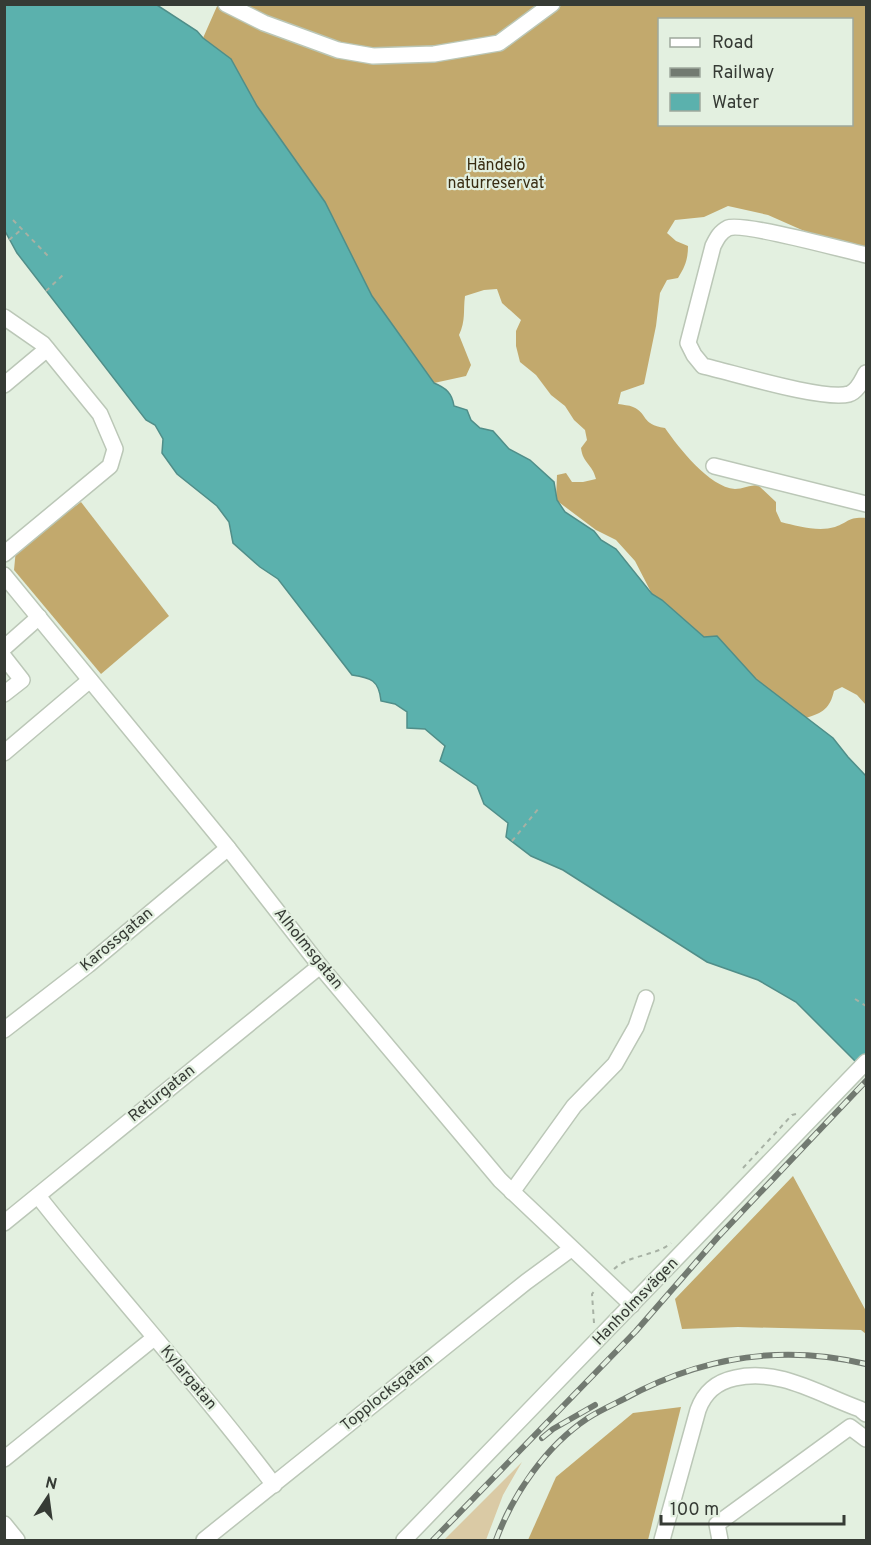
<svg xmlns="http://www.w3.org/2000/svg" width="871" height="1545" viewBox="0 0 871 1545" font-family="Overpass,sans-serif">
<style>
.green{fill:#dacaa5}
.forest{fill:#c2a96d;fill-rule:evenodd}
.water{fill:#5bb1ad;stroke:#508e89;stroke-width:1.5}
.lines{fill:none;stroke-linecap:round;stroke-linejoin:round}
.minor-casing{stroke:#bbc7b7;stroke-width:18}
.path{stroke:#a7b1a4;stroke-width:2;stroke-dasharray:4.5 4.5;stroke-linecap:butt}
.minor{stroke:#fff;stroke-width:15}
.rail-casing{stroke:#727a71;stroke-width:6}
.rail{stroke:#e3f0e0;stroke-width:4;stroke-dasharray:11;stroke-linecap:butt}
.labels{text-anchor:middle;dominant-baseline:central;stroke-width:4.5;stroke-linejoin:round;paint-order:stroke}
.park-label{font-size:16px;fill:#382c11;stroke:#e3f0e0}
.street-label{font-size:16px;fill:#363b35;stroke:#e3f0e0}
</style>
<rect width="100%" height="100%" fill="#e3f0e0"/>
<!-- green -->
<polygon class="green" points="522,1462 503,1495 486,1540 444,1540"/>
<!-- forest -->
<g class="forest">
<path d="M218,4L866,5V248L811,234L768,215L728,206L704,217L675,220L667,233L676,241L688,246C688,259 685,267 678,278L667,280L660,293L656,326L644,384L621,392L618,404C623,405 629,405 633,407C649,414 640,424 665,428C679,448 709,487 735,489C742,489 750,485 758,485L776,502V511L781,522C797,526 818,532 835,527C850,522 847,517 866,518V705L857,695L842,687L834,691C830,708 823,713 806,718L756,679L717,636L704,637L662,600L652,594L635,561L616,540L596,530L556,500L557,475L566,473L572,482H583L596,479C592,463 583,464 581,448L587,440L585,430L574,420L565,406L551,395L536,375L520,362L516,346V331L521,320L502,303L497,289L484,290L465,296C463,311 466,320 459,335L471,365L466,376L434,383L372,296L325,202L257,106L231,59L203,38ZM660,20H852V124H660Z"/>
<polygon points="81,502 169,616 101,674 14,570 16,549"/>
<polygon points="793,1176 866,1311 866,1334 861,1330 738,1327 682,1329 675,1299"/>
<polygon points="681,1407 648,1540 528,1540 556,1477 633,1413"/>
</g>
<!-- water -->
<path class="water" d="M4,5H157L197,31L203,38L231,59L257,106L325,202L372,296L434,383C446,388 452,393 454,406L467,410L471,420L480,428L493,431L509,449L530,460L554,482L557,500L565,512L594,531L601,540L616,549L652,594L662,600L704,637L717,636L756,679L833,738L848,757L866,776V1072L796,1002L758,980L707,962L563,870L531,856L506,837L508,823L484,804L477,786L440,761L445,746L425,729L407,728V712L395,704L381,701C379,680 371,678 352,675L278,579L260,567L233,543L229,522L217,506L177,474L162,453L163,439L155,425L146,420L17,253L5,231Z"/>
<g class="lines">
<defs>
<g id="minor">
<polyline points="226,4 264,23 338,50 373,56 434,54 499,43 552,4"/>
<path d="M866,255C845,250 742,222 728,228C720,232 717,238 713,246L688,343L694,355L703,366C734,373 823,401 849,394C858,391 862,380 866,373"/>
<polyline points="4,317 43,344 100,414 115,449 110,466 4,554"/>
<polyline points="4,385 47,349"/>
<polyline points="714,466 866,504"/>
<polyline points="4,575 228,848 320,966 500,1180 632,1305"/>
<polyline points="4,648 39,617"/>
<polyline points="4,657 22,680 4,694"/>
<polyline points="4,753 90,680"/>
<polyline points="4,1030 88,965 228,848"/>
<polyline points="512,1192 574,1106 615,1064 636,1027 646,998"/>
<path d="M38,1196C115,1294 199,1385 274,1485"/>
<polyline points="4,1223 320,966"/>
<polyline points="4,1459 154,1338"/>
<polyline points="4,1524 17,1540"/>
<polyline points="204,1540 526,1282 571,1249"/>
<polyline points="404,1540 866,1062"/>
<path d="M662,1540L698,1410C704,1393 716,1382 735,1378C780,1368 818,1394 860,1409L866,1414"/>
<polyline points="720,1540 717,1524 850,1427 866,1439"/>
</g>
</defs>
<!-- minor casing -->
<use href="#minor" class="minor-casing"/>
<!-- path -->
<g class="path">
<polyline points="13,220 50,258"/>
<polyline points="9,240 22,229"/>
<polyline points="46,291 64,274"/>
<polyline points="512,841 539,808"/>
<polyline points="855,999 866,1006"/>
<polyline points="743,1168 792,1115 796,1114"/>
<path d="M614,1269C630,1254 654,1257 671,1243"/>
<polyline points="594,1323 592,1294 596,1289"/>
</g>
<!-- minor -->
<use href="#minor" class="minor"/>
<defs>
<g id="rail">
<polyline points="542,1438 553,1429 595,1405"/>
<polyline points="433,1540 636,1331 718,1237 866,1081"/>
<path d="M496,1540C513,1494 546,1446 588,1418C599,1411 612,1405 624,1399C700,1357 781,1344 866,1364"/>
</g>
</defs>
<!-- rail casing -->
<use href="#rail" class="rail-casing"/>
<!-- rail -->
<use href="#rail" class="rail"/>
</g>
<g class="labels">
<!-- park labels -->
<g class="park-label">
<text x="496" y="166">Händelö<tspan x="496" dy="18">naturreservat</tspan></text>
</g>
<!-- street labels -->
<g class="street-label">
<text transform="translate(117 940) rotate(-40)">Karossgatan</text>
<text transform="translate(308 949) rotate(51)">Alholmsgatan</text>
<text transform="translate(162 1094) rotate(-39)">Returgatan</text>
<text transform="translate(636 1302) rotate(-46)">Hanholmsvägen</text>
<text transform="translate(188 1378) rotate(50)">Kylargatan</text>
<text transform="translate(387 1393) rotate(-39)">Topplocksgatan</text>
</g>
</g>
<!-- border -->
<rect width="871" height="1545" fill="none" stroke="#363b35" stroke-width="12"/>
<!-- legend -->
<rect x="658" y="18" width="195" height="108" fill="#e3f0e0" stroke="#9ea89c" stroke-width="1.5"/>
<rect x="670" y="38" width="30" height="9" fill="#ffffff" stroke="#9ea89c" stroke-width="1.5"/>
<text x="712" y="48" font-size="18" fill="#363b35">Road</text>
<rect x="670" y="68" width="30" height="9" fill="#727a71" stroke="#9ea89c" stroke-width="1.5"/>
<text x="712" y="78" font-size="18" fill="#363b35">Railway</text>
<rect x="670" y="93" width="30" height="18" fill="#5bb1ad" stroke="#9ea89c" stroke-width="1.5"/>
<text x="712" y="108" font-size="18" fill="#363b35">Water</text>
<!-- north arrow -->
<g transform="translate(48 1497) rotate(13)" stroke="#e3f0e0" stroke-width="4.5" paint-order="stroke">
<path d="M0-4.5L10 22L0 15L-10 22Z" fill="#363b35"/>
<text y="-9" font-size="16" font-weight="bold" text-anchor="middle" fill="#363b35">N</text>
</g>
<!-- scale -->
<path d="M661 1515v9h183v-9" fill="none" stroke="#363b35" stroke-width="3"/>
<text x="670" y="1515" font-size="18" fill="#363b35" stroke="#e3f0e0" stroke-width="4.5" paint-order="stroke">100 m</text>
</svg>
